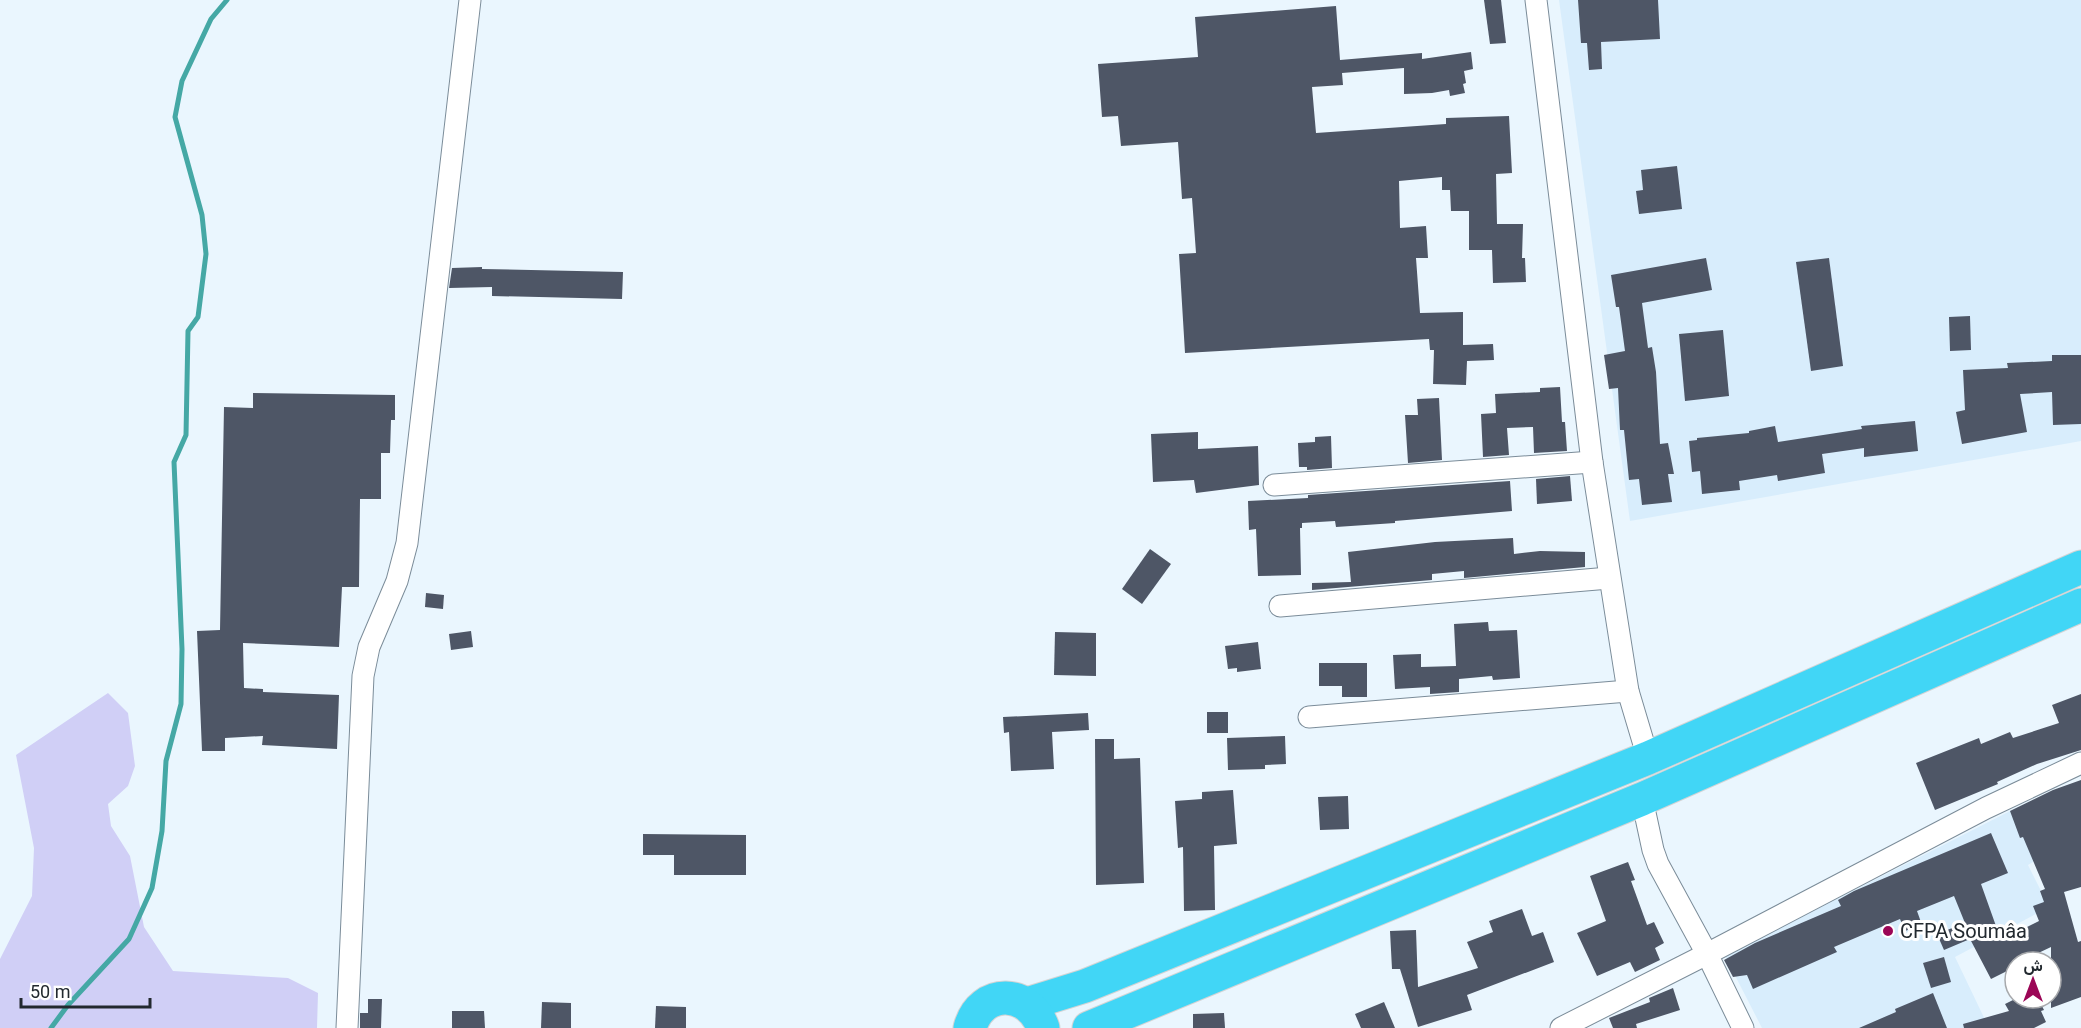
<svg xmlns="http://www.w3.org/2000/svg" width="2081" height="1028" viewBox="0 0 2081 1028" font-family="Roboto,Vazirmatn,sans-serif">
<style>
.built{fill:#d8edfc}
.green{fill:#d0cff6}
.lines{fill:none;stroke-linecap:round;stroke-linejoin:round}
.stream{stroke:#45a8a5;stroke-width:5}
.building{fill:#4e5666}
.street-casing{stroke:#7b8c99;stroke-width:23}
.highway-casing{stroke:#d3d4d5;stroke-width:35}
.street{stroke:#fff;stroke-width:21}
.highway{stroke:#41d6f6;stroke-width:33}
.poi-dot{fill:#9b0656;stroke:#fff;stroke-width:2}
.labels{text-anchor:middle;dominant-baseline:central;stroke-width:6;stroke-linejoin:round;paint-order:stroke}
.poi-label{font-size:20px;fill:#22292f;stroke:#fff;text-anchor:start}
</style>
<rect width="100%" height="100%" fill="#eaf6fe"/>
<!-- built -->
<g class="built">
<polygon points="1559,0 2081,0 2081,441 1630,521"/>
<polygon points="2018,807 2042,856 2028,865 2049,907 1955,957 1989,1028 1762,1028 1725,956"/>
</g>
<!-- green -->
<polygon class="green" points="108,693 128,713 135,766 128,786 108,804 111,826 130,856 144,927 173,971 288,978 318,993 317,1028 0,1028 0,959 32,896 34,848 16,755"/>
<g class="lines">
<!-- stream -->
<polyline class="stream" points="51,1028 68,1005 129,939 152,888 162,831 166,761 181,704 182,649 174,462 186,435 188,331 198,317 206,254 202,215 175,117 182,81 211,19 227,0"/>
</g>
<!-- building -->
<g class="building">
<polygon points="1484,0 1501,0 1506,43 1490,44"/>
<polygon points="1578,0 1658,0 1660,39 1601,42 1602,69 1589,70 1587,43 1581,43"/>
<polygon points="1336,6 1340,60 1422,53 1422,59 1471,52 1473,69 1464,71 1466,83 1463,84 1465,93 1450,96 1449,90 1432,93 1404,94 1404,68 1342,73 1343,85 1312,87 1316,133 1446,124 1446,118 1509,116 1512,173 1496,174 1497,224 1523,224 1522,258 1525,258 1526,282 1493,283 1492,250 1469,250 1469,211 1451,211 1450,190 1442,190 1442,177 1399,181 1400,228 1426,226 1428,258 1416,258 1420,313 1463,312 1463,345 1493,344 1494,360 1467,361 1466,385 1433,384 1434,350 1430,350 1429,339 1185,353 1179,254 1196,253 1192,198 1182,199 1178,142 1121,146 1118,116 1102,117 1098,64 1198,57 1195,17"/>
<polygon points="1677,166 1682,209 1639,214 1636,191 1643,190 1641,170"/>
<polygon points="1706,258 1712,290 1642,303 1648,348 1652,347 1656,372 1660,444 1668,443 1674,474 1668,474 1672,502 1642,505 1639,479 1629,480 1624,430 1620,430 1618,388 1609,389 1604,355 1625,351 1619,307 1616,307 1611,275"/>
<polygon points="1829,258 1843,366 1811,371 1796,262"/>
<polygon points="482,267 482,269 623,272 622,299 492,296 492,287 449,288 452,268"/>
<polygon points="1970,316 1971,350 1950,351 1949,317"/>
<polygon points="1723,330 1729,396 1685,401 1679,334"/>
<polygon points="2052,355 2081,355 2081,424 2053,425 2052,392 2020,394 2027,432 1962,444 1956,412 1965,410 1963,370 2008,368 2007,363 2052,361"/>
<polygon points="1560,387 1562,422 1565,422 1567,451 1534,453 1533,427 1507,428 1509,455 1483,457 1481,414 1496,413 1495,394 1540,392 1540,388"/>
<polygon points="253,393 395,395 395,420 391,420 390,453 381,453 381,499 360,499 359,587 342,587 339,647 243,643 244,688 263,689 263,692 339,695 337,749 262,745 263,736 225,738 225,751 202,751 197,631 220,630 224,407 253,408"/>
<polygon points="1439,398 1442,460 1408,463 1405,415 1418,415 1417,399"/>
<polygon points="1915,421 1918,451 1864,457 1864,448 1822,454 1825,473 1778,481 1777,475 1739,481 1740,490 1702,494 1700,471 1692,472 1689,441 1697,440 1697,438 1749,433 1749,431 1775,426 1778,442 1862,429 1861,426"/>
<polygon points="1198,432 1198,449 1258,446 1259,485 1196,493 1194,480 1153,482 1151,434"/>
<polygon points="1331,436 1332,468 1307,470 1307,467 1299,467 1298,443 1315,442 1315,437"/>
<polygon points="1570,476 1572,501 1537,504 1536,479"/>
<polygon points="1510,481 1512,511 1395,521 1395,523 1336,527 1335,521 1302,523 1302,528 1300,528 1301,575 1258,576 1256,529 1249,530 1248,501 1308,498 1308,495"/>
<polygon points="1513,538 1514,554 1540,551 1585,552 1585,567 1464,578 1464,571 1432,574 1432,580 1312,590 1312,583 1351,582 1348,552 1435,542"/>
<polygon points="1150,549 1171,564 1142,604 1122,589"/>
<polygon points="426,593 444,595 443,609 425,607"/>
<polygon points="1488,622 1489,631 1517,630 1520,678 1493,680 1492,676 1459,679 1459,692 1430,694 1430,687 1395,689 1393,655 1421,654 1421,667 1456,666 1454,624"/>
<polygon points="471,631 473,647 451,650 449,634"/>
<polygon points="1055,632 1096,633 1096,676 1054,675"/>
<polygon points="1258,642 1261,669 1237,672 1237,668 1228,669 1225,646"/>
<polygon points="1319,663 1367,663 1367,697 1342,697 1342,686 1319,686"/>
<polygon points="2081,694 2081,750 2037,764 1997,782 1998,784 1935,810 1916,763 1979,738 1981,744 2010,732 2013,738 2059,723 2052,705"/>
<rect x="1207" y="712" width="21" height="21"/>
<polygon points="1088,713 1089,730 1052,732 1054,769 1011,771 1009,732 1004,733 1003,717"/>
<polygon points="1285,736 1286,764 1265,765 1265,769 1228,770 1227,738"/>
<polygon points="1095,739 1114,739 1114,759 1140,758 1144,883 1096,885"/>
<polygon points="2081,780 2081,887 2064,892 2078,942 2081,941 2081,997 2051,1008 2051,947 2019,962 2015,962 2015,967 1991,979 1970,939 1944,950 1937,934 1965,923 1954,896 1917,911 1922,925 1905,931 1900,919 1834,947 1837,952 1753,989 1747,975 1733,977 1724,960 1755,943 1841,906 1838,900 1854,891 1991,833 2008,873 1981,884 2001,940 2039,921 2033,906 2044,902 2040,891 2045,889 2023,837 2020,838 2010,811 2053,790"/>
<polygon points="1233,790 1237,844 1214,846 1215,910 1184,911 1183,847 1178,848 1175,801 1202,799 1202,792"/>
<polygon points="1348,796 1349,829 1320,830 1318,797"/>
<polygon points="643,834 746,835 746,875 674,875 674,855 643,855"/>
<polygon points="1628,862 1635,880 1631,881 1647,925 1654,922 1664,943 1655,948 1660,960 1635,972 1630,962 1597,976 1577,933 1606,921 1590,876"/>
<polygon points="1522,909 1532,936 1543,932 1554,962 1467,995 1472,1010 1418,1027 1400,969 1392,969 1390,931 1416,930 1418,987 1478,968 1467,942 1493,932 1489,921"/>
<polygon points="1944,957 1951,982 1931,988 1923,963"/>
<polygon points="1673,988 1680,1010 1636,1024 1637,1028 1613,1028 1609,1018 1650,1002 1649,998"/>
<polygon points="1933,993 1947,1028 1859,1028 1896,1012 1895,1009"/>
<polygon points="2017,998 2038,998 2044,1010 2041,1011 2046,1022 2034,1028 1964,1028 1963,1024 2009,1011 2005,1004"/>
<polygon points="368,999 382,999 381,1028 360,1028 360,1013 368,1013"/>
<polygon points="542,1002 571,1003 571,1028 541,1028"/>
<polygon points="1384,1002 1395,1028 1361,1028 1355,1014"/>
<polygon points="656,1006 686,1007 686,1028 655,1028"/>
<polygon points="452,1011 484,1011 485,1028 452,1028"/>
<polygon points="1224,1013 1225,1028 1193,1028 1193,1014"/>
</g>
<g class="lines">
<defs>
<g id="street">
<polyline points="1536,0 1592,462 1628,691 1648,758"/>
<polyline points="1274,485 1592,462"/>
<polyline points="1280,606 1609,578"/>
<polyline points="1309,717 1628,691"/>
<polyline points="347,1028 363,676 369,647 397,581 407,543 470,0"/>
<polyline points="1561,1028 1707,954 1658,864 1653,850 1642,799"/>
<polyline points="1743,1028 1707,954 1986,808 2081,763"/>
</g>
<g id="highway">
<polyline points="1027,1004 1085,986 1648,758 2081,567"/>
<path d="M970,1028C981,987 1030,989 1043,1028"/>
<polyline points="1089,1028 1642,799 2081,605"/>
</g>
</defs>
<!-- street casing -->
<use href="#street" class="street-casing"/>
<!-- highway casing -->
<use href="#highway" class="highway-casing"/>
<!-- street -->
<use href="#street" class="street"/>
<!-- highway -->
<use href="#highway" class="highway"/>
</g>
<!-- markers -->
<circle class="poi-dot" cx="1888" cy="931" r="6"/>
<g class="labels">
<!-- poi labels -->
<g class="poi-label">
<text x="1900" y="931">CFPA Soumâa</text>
</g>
</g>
<!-- north arrow -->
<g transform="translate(2033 980)"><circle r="28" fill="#ffffff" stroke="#a7a9ac" stroke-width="1.5"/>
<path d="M0-4.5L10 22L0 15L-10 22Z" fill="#9b0656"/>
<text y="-9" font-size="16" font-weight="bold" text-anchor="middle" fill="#22292f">ش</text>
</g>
<!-- scale -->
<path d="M21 998v9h129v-9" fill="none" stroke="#22292f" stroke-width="3"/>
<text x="30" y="998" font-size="18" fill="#22292f" stroke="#ffffff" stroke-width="4.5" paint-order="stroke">50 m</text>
</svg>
